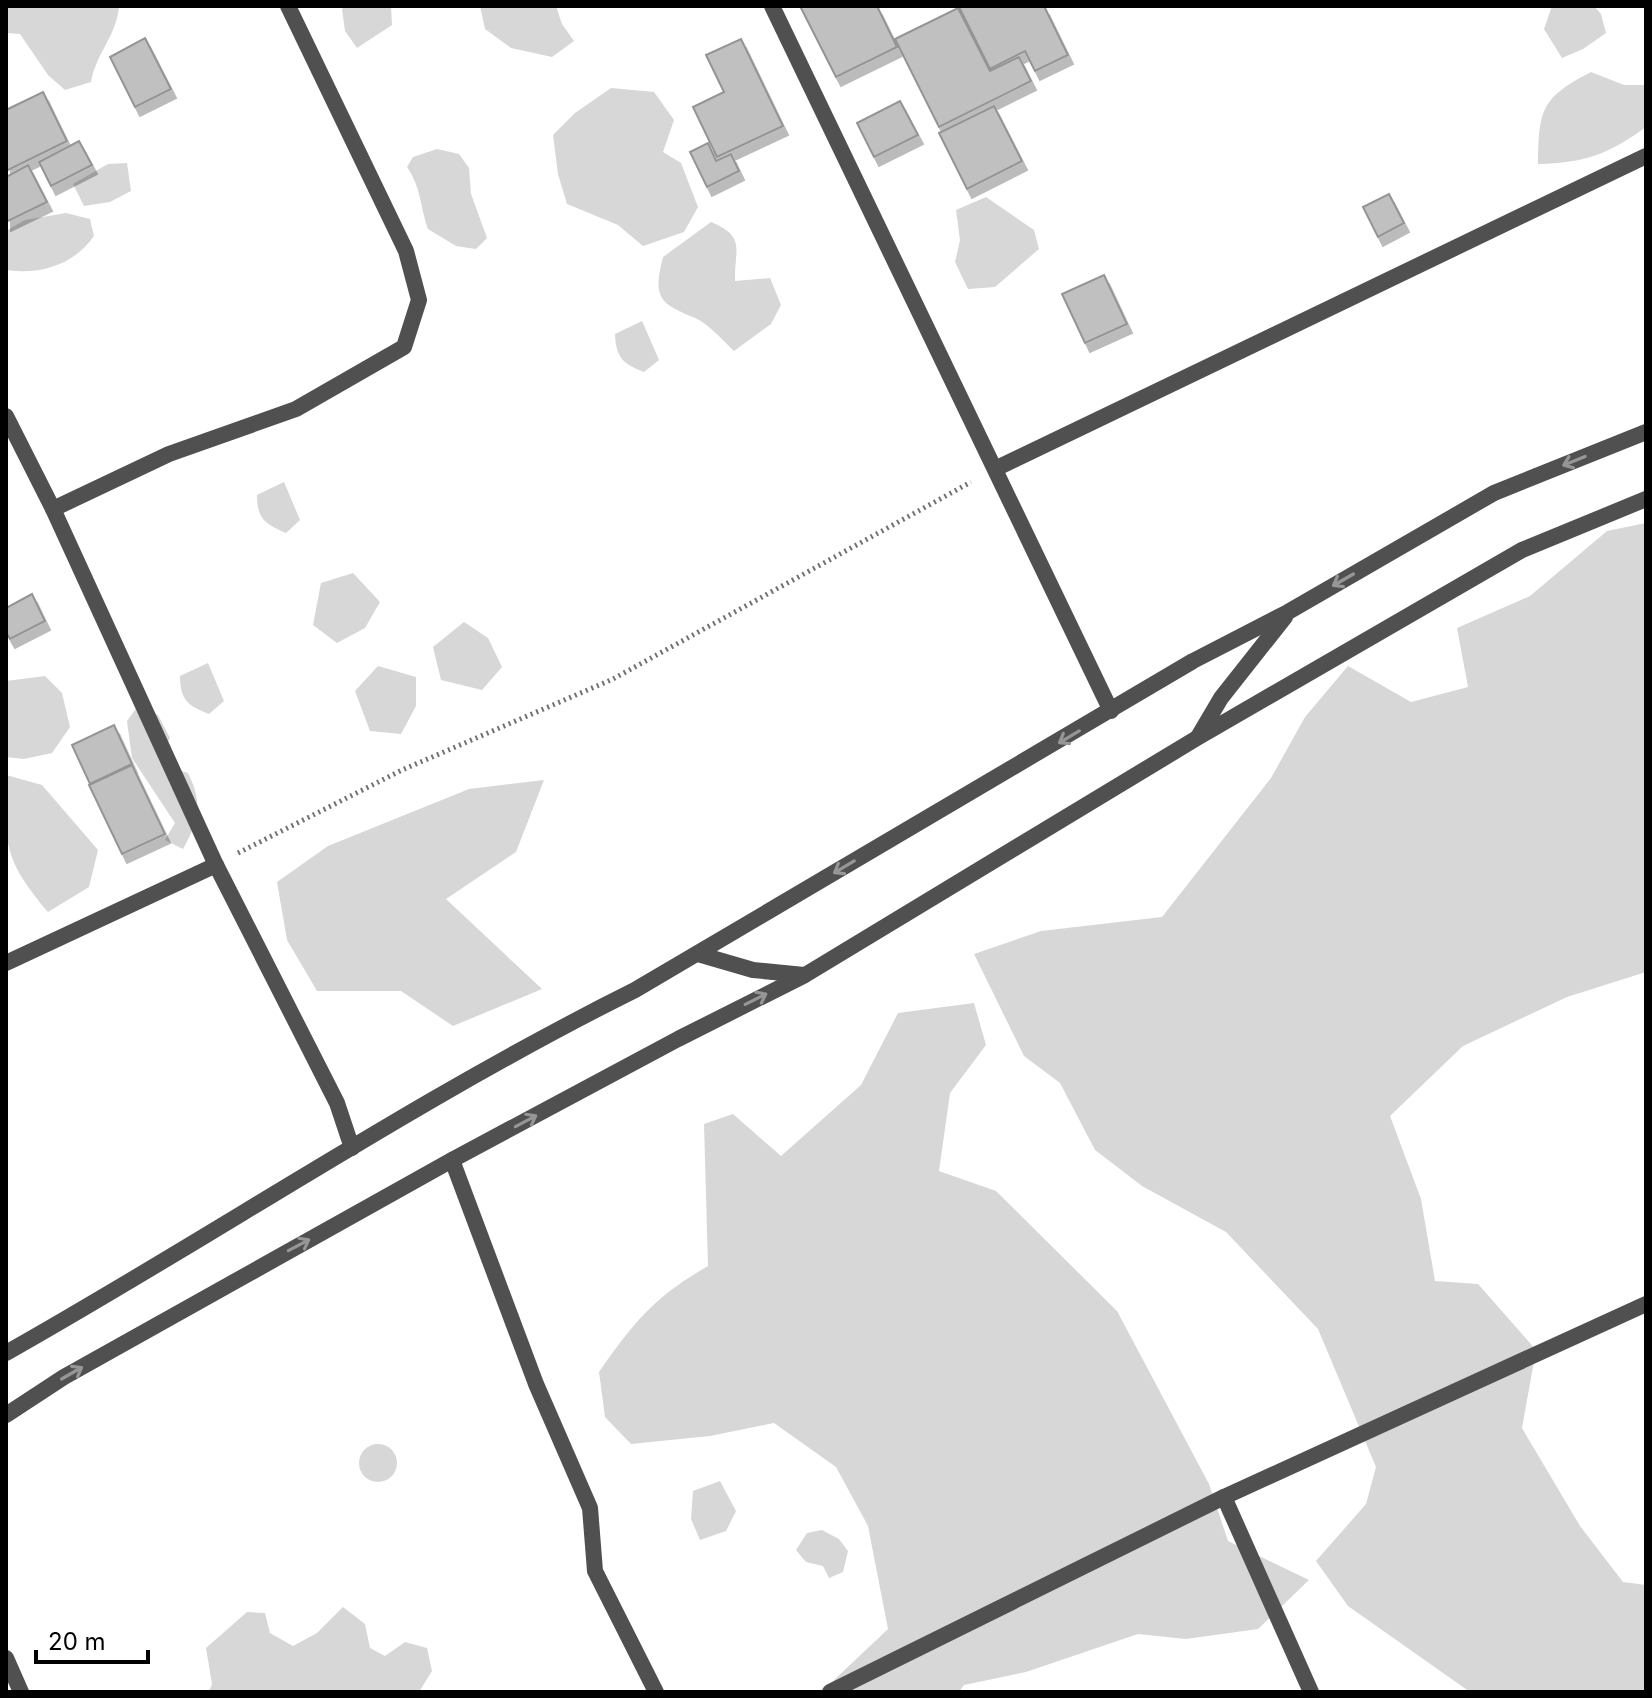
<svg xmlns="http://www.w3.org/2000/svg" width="1652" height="1698" viewBox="0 0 1652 1698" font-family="Inter,sans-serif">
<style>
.green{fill:#d7d7d7}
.building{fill:#c0c0c0;stroke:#949494;stroke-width:2;filter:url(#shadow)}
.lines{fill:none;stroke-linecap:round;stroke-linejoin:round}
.path{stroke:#727272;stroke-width:5;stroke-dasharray:2 4;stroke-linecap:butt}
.service{stroke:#505050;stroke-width:16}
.minor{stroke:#505050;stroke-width:16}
.oneway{stroke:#969696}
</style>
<defs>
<filter id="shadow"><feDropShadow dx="5" dy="9" stdDeviation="0" flood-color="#0004"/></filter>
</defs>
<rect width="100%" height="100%" fill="#fff"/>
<!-- green -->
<g class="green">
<path d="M6,6H119C117,35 96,53 91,82L65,90L48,75L20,34L6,33Z"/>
<polygon points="346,6 391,6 392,25 357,48 345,31 342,9"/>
<polygon points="480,6 556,6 562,24 574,41 552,57 511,48 485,29"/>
<polygon points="1552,6 1594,6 1601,14 1606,33 1583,49 1562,58 1544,29"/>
<path d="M1591,72L1624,85H1646V127C1609,154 1585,163 1538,164C1539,111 1540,98 1591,72Z"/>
<polygon points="611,88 654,92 674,120 663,152 681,163 698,207 684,232 643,246 618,225 567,204 558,174 553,135 575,113"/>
<path d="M437,149L459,154L469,168L471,194L487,238L476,249L456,246L428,229C420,206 421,187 407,167L413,157Z"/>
<polygon points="127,163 131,191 110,202 84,206 73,184 108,164"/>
<polygon points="986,197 1034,230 1039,249 995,287 968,289 955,262 960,240 956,210"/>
<path d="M66,213L90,219L94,236C74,265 40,275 6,270V231L25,220Z"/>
<path d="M711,222C747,237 734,249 735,281L770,278L781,305L771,324L734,351C724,341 707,323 695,318C658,303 653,297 663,257Z"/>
<path d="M642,321L659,360L644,372C623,364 616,358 615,334Z"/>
<path d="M284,482L300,520L286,533C265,524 257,519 257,495Z"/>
<polygon points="1646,523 1646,972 1567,997 1463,1046 1390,1116 1421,1199 1435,1281 1478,1284 1536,1350 1522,1428 1580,1526 1623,1582 1646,1585 1646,1692 1470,1692 1348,1606 1316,1561 1366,1504 1376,1467 1318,1329 1226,1232 1142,1186 1095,1150 1060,1083 1024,1056 974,954 1041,931 1162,917 1271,778 1305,717 1348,666 1411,702 1468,687 1457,628 1530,596 1607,531"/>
<polygon points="353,573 380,602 365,628 337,643 313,625 321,583"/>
<polygon points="464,622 488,638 502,667 482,690 441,680 433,647"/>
<path d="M208,663L224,701L209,714C188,706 180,700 180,676Z"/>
<polygon points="378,666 416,677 416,706 401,734 370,731 355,691"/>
<polygon points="45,676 62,693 70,727 52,753 24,759 6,757 6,681"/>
<path d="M138,706L158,715L170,738L161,754L175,769L188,773C203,803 199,820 183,849L165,840L175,823L132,758L127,721Z"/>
<path d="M6,775L42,785L98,850L89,887L48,912C1,856 6,844 6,775Z"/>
<polygon points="544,780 516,852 446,899 542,989 453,1026 401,991 317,991 287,940 277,882 328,846 469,789"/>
<path d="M974,1003L986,1045L950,1093L939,1171L996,1191L1117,1311L1209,1484L1228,1541L1309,1580L1258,1629L1186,1639L1138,1634L1026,1672L964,1685L959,1692H832L834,1680L888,1629L868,1526L836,1467L774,1423L710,1436L631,1444L605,1417L599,1372C634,1322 654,1297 708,1266L704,1124L733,1114L781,1156L861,1085L898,1013Z"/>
<circle cx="378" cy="1463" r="19"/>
<polygon points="720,1481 736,1511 726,1531 700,1540 691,1519 693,1491"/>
<polygon points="822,1530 839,1539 848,1551 843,1572 829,1578 823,1566 806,1562 796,1550 807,1533"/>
<polygon points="343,1607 365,1624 370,1648 385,1656 405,1642 427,1648 432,1671 419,1692 209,1692 212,1684 206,1648 247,1612 265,1613 270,1633 293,1646 317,1633"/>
</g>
<!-- building -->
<g class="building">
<polygon points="800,6 877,6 897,47 836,77"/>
<polygon points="1044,6 1068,55 1035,71 1025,51 990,69 959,7"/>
<polygon points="958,8 990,71 1019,57 1031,81 939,127 895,39"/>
<polygon points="145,38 171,89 135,107 110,57"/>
<polygon points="741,39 783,126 717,157 693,107 724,92 706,55"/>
<polygon points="43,92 67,141 6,171 6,110"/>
<polygon points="900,101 918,135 874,157 857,123"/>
<polygon points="994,106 1022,161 967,189 939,133"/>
<polygon points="79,141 92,165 51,186 39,162"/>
<polygon points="708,143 716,161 731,154 739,171 707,187 690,152"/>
<polygon points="28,165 47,202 6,222 6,177"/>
<polygon points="1389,194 1404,223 1378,237 1363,207"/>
<polygon points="1104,275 1127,324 1085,343 1062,294"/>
<polygon points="32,594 45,621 10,639 6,632 6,608"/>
<polygon points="114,725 132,764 90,784 72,745"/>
<polygon points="132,765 165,834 122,854 89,785"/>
</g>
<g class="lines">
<!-- path -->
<polyline class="path" points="238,853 402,770 613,679 971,482"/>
<!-- service -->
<polyline class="service" points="452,1160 536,1384 590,1508 595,1571 656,1692"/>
<!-- minor -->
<g class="minor">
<polyline points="772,6 1111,711"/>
<polyline points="6,416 53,509 216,865 337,1103 352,1148"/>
<polyline points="997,468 1646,156"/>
<polyline points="53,509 169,454 296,409 404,347 419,300 406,251 288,6"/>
<polyline points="1198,737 1221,698 1285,617"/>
<polyline points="698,954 753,970 804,975"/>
<polyline points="6,963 216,865"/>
<path d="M6,1353C217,1234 418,1098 635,990L1193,661L1288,612L1494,493L1646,432"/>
<polyline points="6,1415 64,1377 452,1160 678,1039 805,975 1197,738 1522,550 1646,499"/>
<polyline points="1224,1497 1311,1692"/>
<polyline points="6,1658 21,1692"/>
<polyline points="830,1692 1224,1497 1646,1304"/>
</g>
</g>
<!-- one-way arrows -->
<defs><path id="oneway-shaft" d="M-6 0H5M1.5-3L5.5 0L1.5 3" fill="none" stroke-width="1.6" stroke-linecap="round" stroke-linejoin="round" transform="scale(2)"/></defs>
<g class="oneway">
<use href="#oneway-shaft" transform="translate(1574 461) rotate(158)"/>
<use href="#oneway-shaft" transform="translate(1343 580) rotate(150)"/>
<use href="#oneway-shaft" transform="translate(1069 737) rotate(149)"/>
<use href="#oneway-shaft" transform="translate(844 867) rotate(149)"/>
<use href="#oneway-shaft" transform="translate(756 999) rotate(-27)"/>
<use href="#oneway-shaft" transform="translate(526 1121) rotate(-28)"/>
<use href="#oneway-shaft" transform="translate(299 1245) rotate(-28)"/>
<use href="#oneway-shaft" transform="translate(72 1373) rotate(-30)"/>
</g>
<!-- border -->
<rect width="1652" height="1698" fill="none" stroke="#000000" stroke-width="16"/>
<!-- scale -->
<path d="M36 1650v12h112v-12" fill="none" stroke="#000000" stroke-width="4"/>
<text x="48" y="1650" font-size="24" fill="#000000" stroke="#ffffff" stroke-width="6" paint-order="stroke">20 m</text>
</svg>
